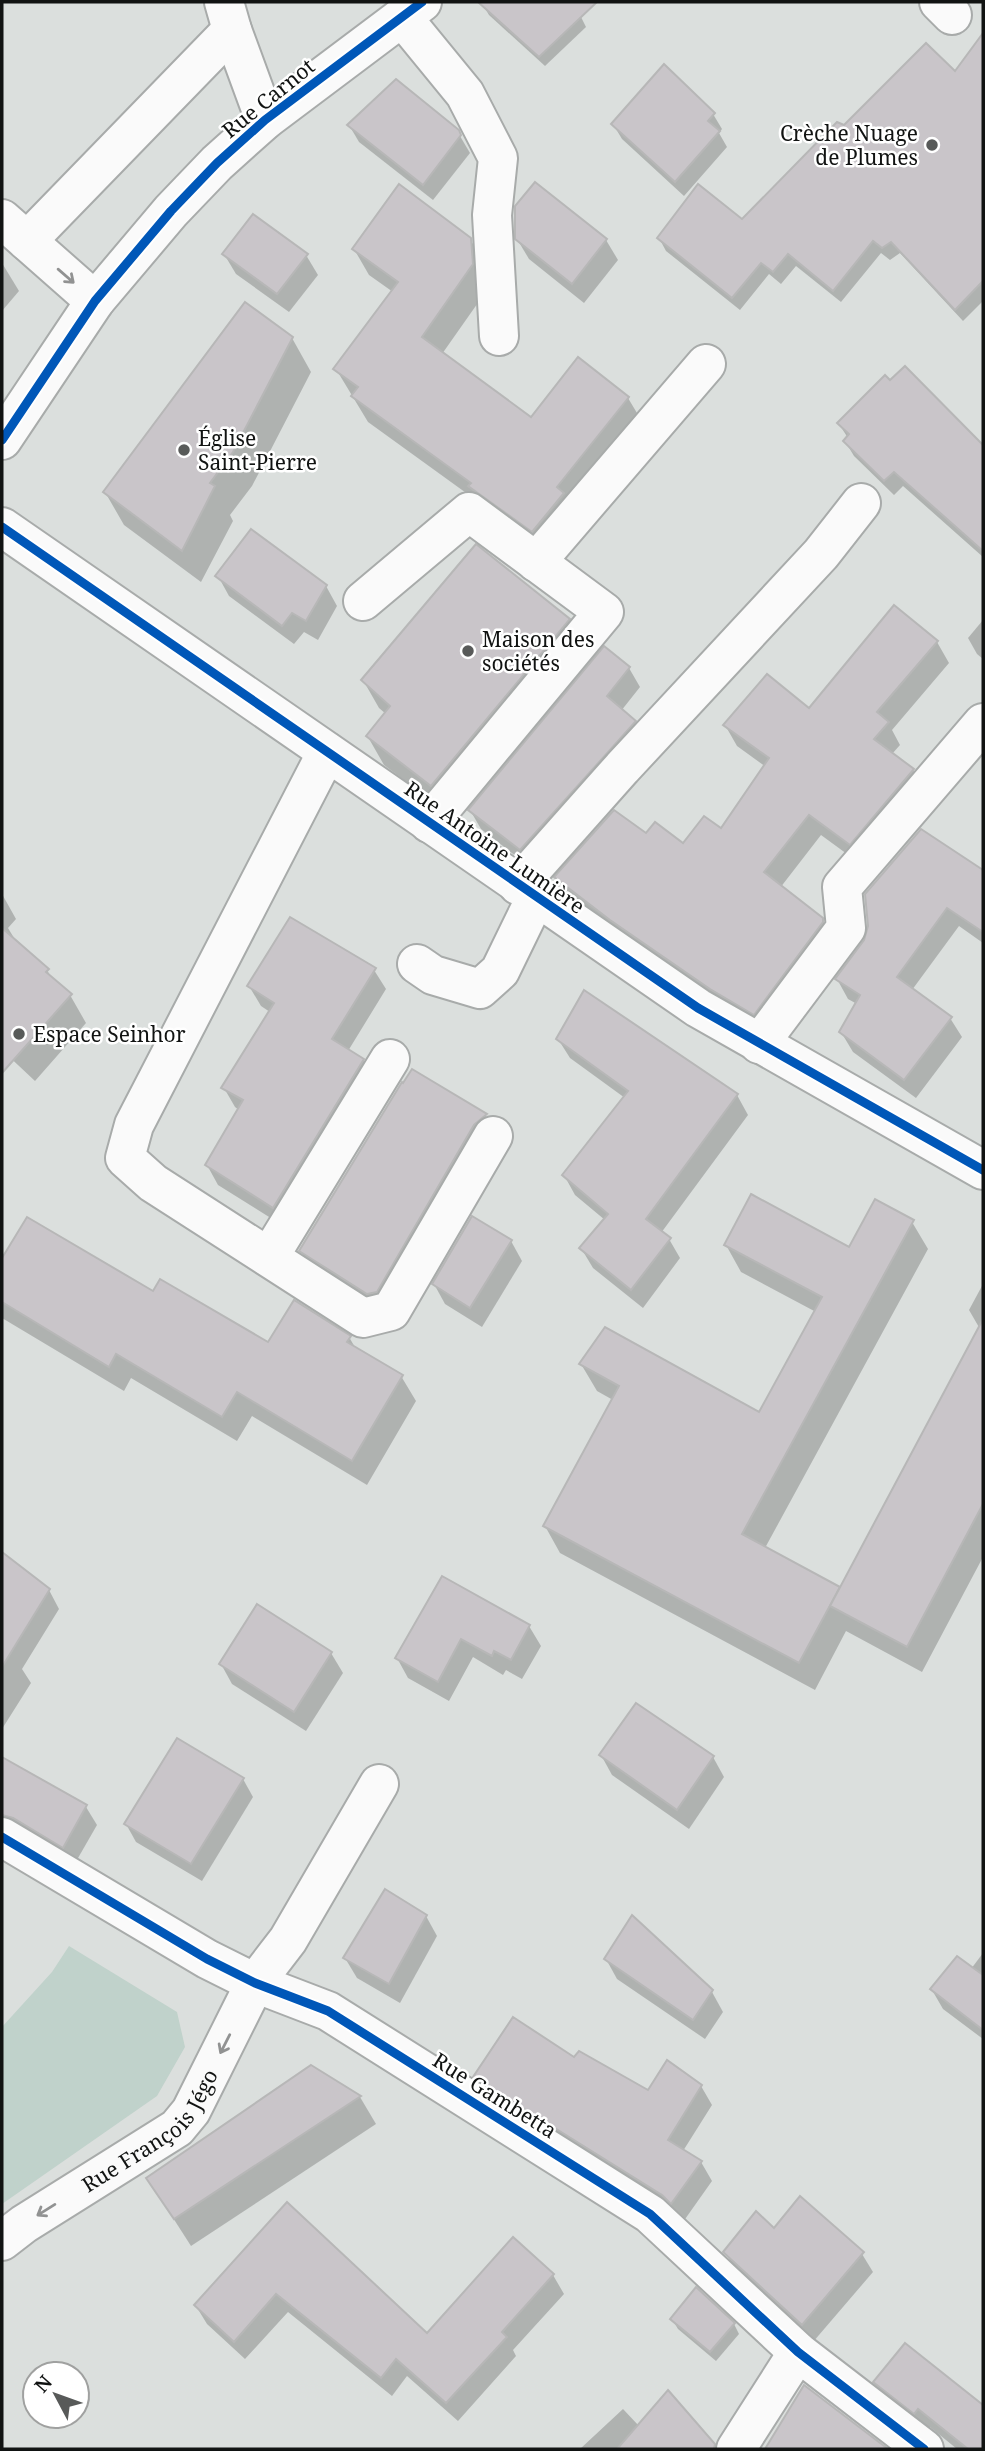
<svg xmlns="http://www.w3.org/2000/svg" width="985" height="2451" viewBox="0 0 985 2451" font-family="'Noto Serif',serif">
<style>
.green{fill:#c0d2cb}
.shadow{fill:#0003}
.building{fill:#c9c5c9;stroke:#b7b7b7;stroke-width:2}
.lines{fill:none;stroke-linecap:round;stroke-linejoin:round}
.minor-casing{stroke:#a8abaa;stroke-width:42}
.minor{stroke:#fafafa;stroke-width:38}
.cycleway-casing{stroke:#fff;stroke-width:13}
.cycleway{stroke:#0057b8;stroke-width:9}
.oneway{stroke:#919292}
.poi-dot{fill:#585a59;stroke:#fff;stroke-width:2.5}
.labels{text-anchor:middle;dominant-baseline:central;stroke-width:5;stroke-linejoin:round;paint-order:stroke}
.street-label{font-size:21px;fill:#111312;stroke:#fff}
.poi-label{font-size:21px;fill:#111312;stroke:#fff;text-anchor:start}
</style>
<rect width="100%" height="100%" fill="#dbdfdd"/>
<!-- green -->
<polygon class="green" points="69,1946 177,2012 185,2047 157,2096 2,2204 2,2027 52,1972"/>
<!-- shadow -->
<g class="shadow">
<polygon points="488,2 565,2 581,17 586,27 545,66 489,15 483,5"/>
<polygon points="962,64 983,77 983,301 963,321 900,253 890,260 881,253 841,302 796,266 781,284 769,274 740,310 666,251 659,238 742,221 845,128 955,74"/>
<polygon points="713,114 722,129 719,133 727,147 684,196 622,139 613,124"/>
<polygon points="349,125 457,131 470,153 433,200 359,142"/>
<polygon points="470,239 485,265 487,290 442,354 532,419 628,398 643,423 548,556 480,503 368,422 336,369 393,292 369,275 354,249"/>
<polygon points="517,239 606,240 618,260 584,303 529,259"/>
<polygon points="224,254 306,255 318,275 289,312 236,274"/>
<polygon points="2,263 19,291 2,311"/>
<polygon points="292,338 311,372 252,486 230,515 233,521 201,582 124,525 105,492"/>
<polygon points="905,368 983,448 983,557 903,486 894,495 854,456 845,441 848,438 839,424"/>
<polygon points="218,576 326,586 337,606 318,640 304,632 294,644 229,596"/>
<polygon points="895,607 937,642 949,663 892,730 900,745 892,754 913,770 925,791 862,865 821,835 780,888 822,919 834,941 766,1035 569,898 556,877 646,835 683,846 721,831 766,767 737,746 725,725 809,711"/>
<polygon points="568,620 585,648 448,813 384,765 368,737 386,714 379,708 363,680"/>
<polygon points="983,620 983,659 977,654 968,638"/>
<polygon points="604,649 629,668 640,687 621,711 634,722 645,741 531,868 481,829 470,810"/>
<polygon points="921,831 983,872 983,943 959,926 912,990 950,1018 962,1037 916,1098 853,1052 841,1032 857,1004 848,999 837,979 866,941 870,926"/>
<polygon points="2,894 16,919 8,928 17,943 47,970 53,981 70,995 86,1023 35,1081 2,1050"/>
<polygon points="374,970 386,989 348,1051 363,1060 375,1080 285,1227 218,1185 207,1165 239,1110 235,1107 224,1088 270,1012 261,1006 249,986"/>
<polygon points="584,993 737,1095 748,1115 661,1233 669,1239 680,1258 643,1308 593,1268 581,1248 605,1220 575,1195 564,1175 625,1098 570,1058 558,1039"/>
<polygon points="413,1071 485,1115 497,1135 388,1312 313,1271 301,1251"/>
<polygon points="28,1219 154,1293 268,1344 349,1337 356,1349 401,1376 416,1401 367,1485 252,1416 237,1441 131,1378 124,1391 2,1318 2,1261"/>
<polygon points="912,1222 928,1249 765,1548 838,1588 840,1591 980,1329 969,1310 983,1284 983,1557 922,1672 846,1631 815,1690 560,1553 545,1526 613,1400 597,1391 581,1364 760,1414 816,1312 741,1272 726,1245 850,1249"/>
<polygon points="511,1241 522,1261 482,1327 445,1304 434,1284"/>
<polygon points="7,1559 49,1590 59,1609 22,1669 31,1683 2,1729 2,1568"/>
<polygon points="442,1578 529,1626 541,1646 522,1679 506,1670 503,1675 473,1657 449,1701 408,1678 397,1658"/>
<polygon points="331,1653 343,1673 306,1731 232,1684 221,1664"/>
<polygon points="601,1755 713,1757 724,1777 689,1829 612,1775"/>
<polygon points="2,1759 86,1807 97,1825 74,1865 2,1828"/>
<polygon points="243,1779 253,1797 202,1881 136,1842 126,1824"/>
<polygon points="426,1916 437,1936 400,2003 357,1978 345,1958"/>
<polygon points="983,1953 983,2039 943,2009 932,1990 971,1969"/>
<polygon points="606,1959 712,1992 723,2012 705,2039 617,1979"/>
<polygon points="575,2059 648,2092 701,2086 712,2105 683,2151 701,2162 712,2181 683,2222 486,2096 476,2077"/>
<polygon points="360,2097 376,2124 191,2246 148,2179"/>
<polygon points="287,2205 428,2335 513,2239 553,2275 564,2294 513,2350 516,2356 458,2421 407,2376 392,2396 288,2312 245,2359 207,2324 196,2306"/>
<polygon points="774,2231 862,2254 873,2272 813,2342 736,2271 725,2252"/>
<polygon points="672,2319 734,2324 739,2334 716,2361 678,2329"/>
<polygon points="905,2345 983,2407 983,2449 957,2449 930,2427 926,2432 886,2401 875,2382"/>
<polygon points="623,2409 639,2426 714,2445 716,2449 580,2449"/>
<polygon points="871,2438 878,2449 774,2449 771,2443"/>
</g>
<!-- building -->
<g class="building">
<polygon points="478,2 597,2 539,57"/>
<polygon points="983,33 983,281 955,310 891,242 882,248 873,241 833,291 788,254 773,272 761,263 732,298 657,238 698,184 742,219 837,122 844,125 926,43 955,71"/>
<polygon points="664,64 715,113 708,121 720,131 675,182 611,124"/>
<polygon points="396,79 459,130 461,135 423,185 347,125"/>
<polygon points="535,182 607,239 572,284 515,239 515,206"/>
<polygon points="399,184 471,238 473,264 422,337 531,417 578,357 629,397 557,487 564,493 532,532 468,486 471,483 351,396 358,387 333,369 398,282 352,249"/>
<polygon points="253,214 308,254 277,294 222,254"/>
<polygon points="245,302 293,337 233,452 210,483 215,486 182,551 103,492"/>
<polygon points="905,366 983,445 983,551 894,472 884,481 843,441 849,434 837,423 885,375 890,380"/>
<polygon points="251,529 327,585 306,621 292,613 282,626 215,576"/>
<polygon points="476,544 570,619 431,786 366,736 390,706 361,680"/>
<polygon points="894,605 938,641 877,712 889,722 874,739 914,769 850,845 809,815 764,872 823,918 823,922 754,1015 710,989 610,920 554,877 614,810 646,833 655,822 683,843 704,816 721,828 769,758 723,725 767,674 809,708"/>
<polygon points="604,646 630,667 607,696 636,721 520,850 468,810"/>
<polygon points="921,829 983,870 983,932 947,908 897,977 952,1017 904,1080 839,1032 860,995 835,979 864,940 868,926 865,894"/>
<polygon points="290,917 376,968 332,1039 364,1059 273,1208 205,1165 243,1100 221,1088 274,1003 247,986"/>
<polygon points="2,928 49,969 46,972 72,994 2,1073"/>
<polygon points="584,990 738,1094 646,1219 671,1238 631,1290 579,1248 608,1214 562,1175 628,1091 556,1039"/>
<polygon points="412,1069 487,1114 474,1125 377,1292 367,1294 299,1251 402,1082 403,1083"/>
<polygon points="751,1194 849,1247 875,1199 914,1220 742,1534 840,1587 799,1663 543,1526 619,1386 579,1364 605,1327 759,1412 822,1297 724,1245"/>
<polygon points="472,1216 512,1240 470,1308 432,1284"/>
<polygon points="27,1217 153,1291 160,1279 268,1342 294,1300 351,1336 347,1342 403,1375 352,1461 237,1392 222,1417 116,1354 109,1367 2,1302 2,1258"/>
<polygon points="983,1319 983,1504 907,1647 830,1606"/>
<polygon points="2,1552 50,1589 2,1667"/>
<polygon points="442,1576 530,1625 511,1660 494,1651 492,1656 461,1639 438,1682 395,1658"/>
<polygon points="257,1604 332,1652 294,1712 219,1664"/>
<polygon points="636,1703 714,1756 677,1810 599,1755"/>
<polygon points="177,1738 244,1778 191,1864 124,1824"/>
<polygon points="2,1757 87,1805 63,1848 13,1818 2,1815"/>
<polygon points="385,1889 427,1915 389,1984 343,1958"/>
<polygon points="632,1915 713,1990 693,2020 604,1959"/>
<polygon points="957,1956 983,1975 983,2030 930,1989"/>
<polygon points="513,2017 574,2057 579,2051 648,2090 667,2060 702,2085 668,2140 702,2161 671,2204 662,2195 473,2077"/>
<polygon points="311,2065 361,2096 174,2219 146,2178"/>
<polygon points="800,2196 864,2252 802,2325 723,2252 756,2211 774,2228"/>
<polygon points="287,2202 427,2333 513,2237 554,2274 502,2332 507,2337 446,2403 396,2359 381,2378 276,2294 234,2342 194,2305"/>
<polygon points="696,2287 735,2323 710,2352 670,2319"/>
<polygon points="905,2343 983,2405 983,2449 968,2449 918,2409 914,2414 873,2382"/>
<polygon points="804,2385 888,2449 765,2449"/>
<polygon points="668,2390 715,2444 714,2449 617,2449"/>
</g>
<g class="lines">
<defs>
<g id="minor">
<polyline points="224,2 232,30 265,120"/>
<polyline points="939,2 952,15"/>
<polyline points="402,17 465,94 498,158 492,215 499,336"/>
<polyline points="2,219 95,301"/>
<polyline points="27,241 232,30"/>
<polyline points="2,440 95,301 171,211 217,163 265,120 422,2"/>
<polyline points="2,527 698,1008 983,1170"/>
<polyline points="536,562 706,364"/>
<polyline points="363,601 469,512 604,612 429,823"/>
<polyline points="327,752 134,1125 125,1158 153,1183 363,1318 391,1311 493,1136"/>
<polyline points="518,885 622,768 821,554 861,503"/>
<polyline points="417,964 433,975 480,989 500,971 536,897"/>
<polyline points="759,1044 846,928 842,887 983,723"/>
<polyline points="269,1257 390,1059"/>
<polyline points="2,1837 207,1959 255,1983 328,2011 650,2214 798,2352 924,2449"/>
<path id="s1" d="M2,2241L24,2224L177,2128L191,2111L255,1983L288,1940L379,1784"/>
<polyline points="736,2449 798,2352"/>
</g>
</defs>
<!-- minor casing -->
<use href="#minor" class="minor-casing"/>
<!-- minor -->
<use href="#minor" class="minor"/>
<defs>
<g id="cycleway">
<polyline points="2,440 95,301 171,211 217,163 265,120 422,2"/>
<polyline points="2,527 698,1008 983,1170"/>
<polyline points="2,1837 207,1959 255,1983 328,2011 650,2214 798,2352 924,2449"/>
</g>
</defs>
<!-- cycleway casing -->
<use href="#cycleway" class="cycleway-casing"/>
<!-- cycleway -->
<use href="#cycleway" class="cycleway"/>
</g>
<!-- one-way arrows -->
<defs><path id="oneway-shaft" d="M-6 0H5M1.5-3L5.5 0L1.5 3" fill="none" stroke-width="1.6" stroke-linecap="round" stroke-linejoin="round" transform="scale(1.75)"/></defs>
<g class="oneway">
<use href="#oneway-shaft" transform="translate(66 276) rotate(41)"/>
<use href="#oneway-shaft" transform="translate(225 2044) rotate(117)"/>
<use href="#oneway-shaft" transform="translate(46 2210) rotate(148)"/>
</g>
<!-- markers -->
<g class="poi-dot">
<circle cx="932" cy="145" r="7"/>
<circle cx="184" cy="450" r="7"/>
<circle cx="468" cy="651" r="7"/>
<circle cx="19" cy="1034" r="7"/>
</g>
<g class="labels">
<!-- street labels -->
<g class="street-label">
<text transform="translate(268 98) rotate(-39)">Rue Carnot</text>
<text transform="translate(495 847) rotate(35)">Rue Antoine Lumière</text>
<text transform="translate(495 2095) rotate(32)">Rue Gambetta</text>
<text stroke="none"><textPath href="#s1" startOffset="187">Rue François Jégo</textPath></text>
</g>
<!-- poi labels -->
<g class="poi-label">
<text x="918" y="133" text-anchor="end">Crèche Nuage<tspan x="918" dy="24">de Plumes</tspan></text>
<text x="198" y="438">Église<tspan x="198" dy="24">Saint-Pierre</tspan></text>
<text x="482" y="639">Maison des<tspan x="482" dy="24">sociétés</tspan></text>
<text x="33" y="1034">Espace Seinhor</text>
</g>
</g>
<!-- border -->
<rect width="985" height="2451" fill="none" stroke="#111312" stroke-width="7"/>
<!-- north arrow -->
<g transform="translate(56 2395) rotate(311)"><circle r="33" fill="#ffffff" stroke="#a0a1a0" stroke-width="2"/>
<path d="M0-5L12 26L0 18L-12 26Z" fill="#585a59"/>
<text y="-10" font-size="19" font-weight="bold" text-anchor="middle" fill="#111312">N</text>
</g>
</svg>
